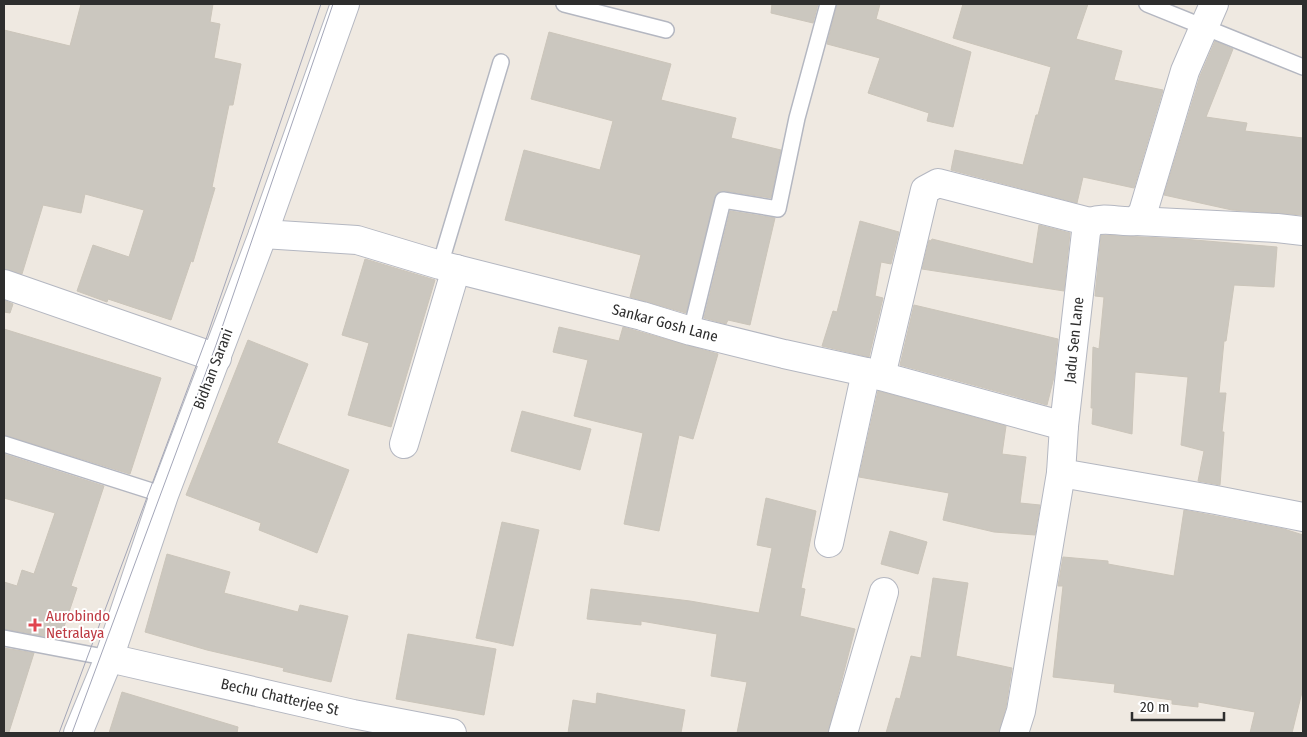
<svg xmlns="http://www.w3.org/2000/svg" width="1307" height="737" viewBox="0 0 1307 737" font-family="'Fira Sans Condensed',sans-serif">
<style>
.building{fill:#cbc7bf;stroke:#cbc5ba}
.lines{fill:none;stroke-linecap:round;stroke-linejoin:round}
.lane-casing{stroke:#b4b7c1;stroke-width:18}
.street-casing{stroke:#b4b7c1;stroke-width:30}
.secondary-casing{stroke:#b4b7c1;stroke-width:30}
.lane{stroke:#fff;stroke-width:15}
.street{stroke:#fff;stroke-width:28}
.secondary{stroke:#fff;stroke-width:28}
.tram{stroke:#a3a6b8;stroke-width:1}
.health-dot{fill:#e0444e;stroke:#fff;stroke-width:2}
.labels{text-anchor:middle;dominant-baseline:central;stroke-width:4;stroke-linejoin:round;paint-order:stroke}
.street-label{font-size:15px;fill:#2e2e2e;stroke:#fff}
.health-label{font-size:15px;fill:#be3a42;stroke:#fff;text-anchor:start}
</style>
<rect width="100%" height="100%" fill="#efe9e1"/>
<!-- building -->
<g class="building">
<polygon points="81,4 213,4 210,22 220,24 214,58 241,64 233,105 229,105 212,187 215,188 193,262 191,261 171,320 108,299 107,302 77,291 93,245 129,257 144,210 85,194 81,213 43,205 22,274 4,269 4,30 70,46"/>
<polygon points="772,4 818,4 813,23 771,13"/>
<polygon points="837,4 880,4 876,19 971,52 953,127 927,121 929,113 868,93 880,58 827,44"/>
<polygon points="963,4 1088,4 1076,39 1122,51 1114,80 1163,90 1134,188 1083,177 1077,203 951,170 955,150 1023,165 1036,115 1038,115 1051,67 953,38"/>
<polygon points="549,32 671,64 661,100 736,118 731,138 781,150 771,198 725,191 716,194 686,313 630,297 641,255 505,220 524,150 600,170 613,121 531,99"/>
<polygon points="1215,41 1233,49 1206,117 1247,123 1245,131 1303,138 1303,215 1232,210 1164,195 1200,76"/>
<polygon points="730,211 775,218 750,325 728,320 726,324 704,318"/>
<polygon points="860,221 899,232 891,264 881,262 875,296 883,298 869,357 822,346 833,311 837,312"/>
<polygon points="1039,225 1070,233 1064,291 922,269 929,240 931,241 932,239 1033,264"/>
<polygon points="1101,235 1183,239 1277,247 1274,287 1234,285 1226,341 1224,341 1219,393 1226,393 1222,432 1224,432 1220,485 1198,481 1204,451 1181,445 1188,377 1135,372 1132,434 1092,424 1093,408 1091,408 1093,347 1099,349 1104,297 1095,296"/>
<polygon points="365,259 435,280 391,427 348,415 369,343 342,335"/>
<polygon points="4,300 13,304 10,313 4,312"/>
<polygon points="914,305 1058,339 1054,377 1047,405 900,365"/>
<polygon points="559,327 619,341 623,327 718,354 693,439 679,435 659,531 624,524 643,433 574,416 588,360 553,352"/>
<polygon points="4,329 161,378 130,474 4,435"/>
<polygon points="248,340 308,364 277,443 349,470 317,553 259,530 261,523 186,495"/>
<polygon points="878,391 1006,426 1002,454 1026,457 1020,503 1040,505 1035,535 994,532 943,520 949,493 859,477"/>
<polygon points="522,411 591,429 580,470 511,451"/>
<polygon points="4,454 104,486 71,586 77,588 60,639 4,629 4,582 17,586 22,570 34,574 55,513 4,498"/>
<polygon points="766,498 816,511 801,588 805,589 800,616 855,629 828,733 737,733 747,682 711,676 717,634 641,621 641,625 587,619 591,589 690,601 759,613 772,548 757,545"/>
<polygon points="1184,510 1284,529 1303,535 1303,688 1292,733 1250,733 1255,712 1198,702 1198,707 1172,704 1172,700 1114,692 1115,684 1053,677 1063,586 1058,586 1063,557 1108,561 1108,564 1174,576"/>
<polygon points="502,522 539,530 513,646 476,638"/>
<polygon points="890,531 927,542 918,574 881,564"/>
<polygon points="167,554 230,572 224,593 298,612 300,605 348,616 331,682 283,671 284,668 207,650 145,632"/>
<polygon points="933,578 968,583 956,656 1012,668 1006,707 999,733 886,733 896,698 900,699 911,656 921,658"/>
<polygon points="408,634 496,649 484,715 396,699"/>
<polygon points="4,648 34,653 9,732 4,731"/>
<polygon points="122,692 238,727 237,733 109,733"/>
<polygon points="597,693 685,710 681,733 568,733 573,700 596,704"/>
</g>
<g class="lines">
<defs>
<g id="lane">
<polyline points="564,4 666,30"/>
<polyline points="1147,4 1303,67"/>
<polyline points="440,265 501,62"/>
<polyline points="691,331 723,200 778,209 797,118 828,4"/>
<polyline points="4,444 164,495"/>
<polyline points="4,638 109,658"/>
</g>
<g id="street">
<polyline points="1136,221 1277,228 1303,231"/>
<polyline points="263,234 357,240 440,265 642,316 691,331 784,354 866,372 1064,426"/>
<polyline points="881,376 925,190 938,183 1090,222"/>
<polyline points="404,444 456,269"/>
<polyline points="1061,473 1216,500 1303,517"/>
<polyline points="829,543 866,372"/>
<polyline points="843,733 884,592"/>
</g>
<g id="secondary">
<polyline points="4,284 217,358"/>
<polyline points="109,658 353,714 452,733"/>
<polyline points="78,733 109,658 164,495 263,234 345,4"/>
<path d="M1014,733L1021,711L1061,473L1064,426L1086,232L1090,222C1107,216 1119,223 1136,221L1143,212L1185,71L1214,4"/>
</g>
</defs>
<!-- lane casing -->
<use href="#lane" class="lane-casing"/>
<!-- street casing -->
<use href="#street" class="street-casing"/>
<!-- secondary casing -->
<use href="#secondary" class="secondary-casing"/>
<!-- lane -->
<use href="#lane" class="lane"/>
<!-- street -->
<use href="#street" class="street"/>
<!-- secondary -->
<use href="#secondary" class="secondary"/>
<!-- tram -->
<g class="tram">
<polyline points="59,733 205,342 321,4"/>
<polyline points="72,733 216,345 333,4"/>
</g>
</g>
<!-- markers -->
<path class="health-dot" d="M32.5 617.5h5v5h5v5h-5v5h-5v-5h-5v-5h5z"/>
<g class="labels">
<!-- street labels -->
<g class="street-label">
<text transform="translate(665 323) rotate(15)">Sankar Gosh Lane</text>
<text transform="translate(1074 340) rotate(-84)">Jadu Sen Lane</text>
<text transform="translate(213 369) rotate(-69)">Bidhan Sarani</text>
<text transform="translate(280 697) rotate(13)">Bechu Chatterjee St</text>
</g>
<!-- health labels -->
<g class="health-label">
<text x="46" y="616">Aurobindo<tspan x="46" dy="17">Netralaya</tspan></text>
</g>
</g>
<!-- border -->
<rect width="1307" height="737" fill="none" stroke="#2e2e2e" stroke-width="10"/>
<!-- scale -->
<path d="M1132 712v8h92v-8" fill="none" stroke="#2e2e2e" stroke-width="2.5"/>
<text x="1140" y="712" font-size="15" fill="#2e2e2e" stroke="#ffffff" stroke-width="4" paint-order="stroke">20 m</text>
</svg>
